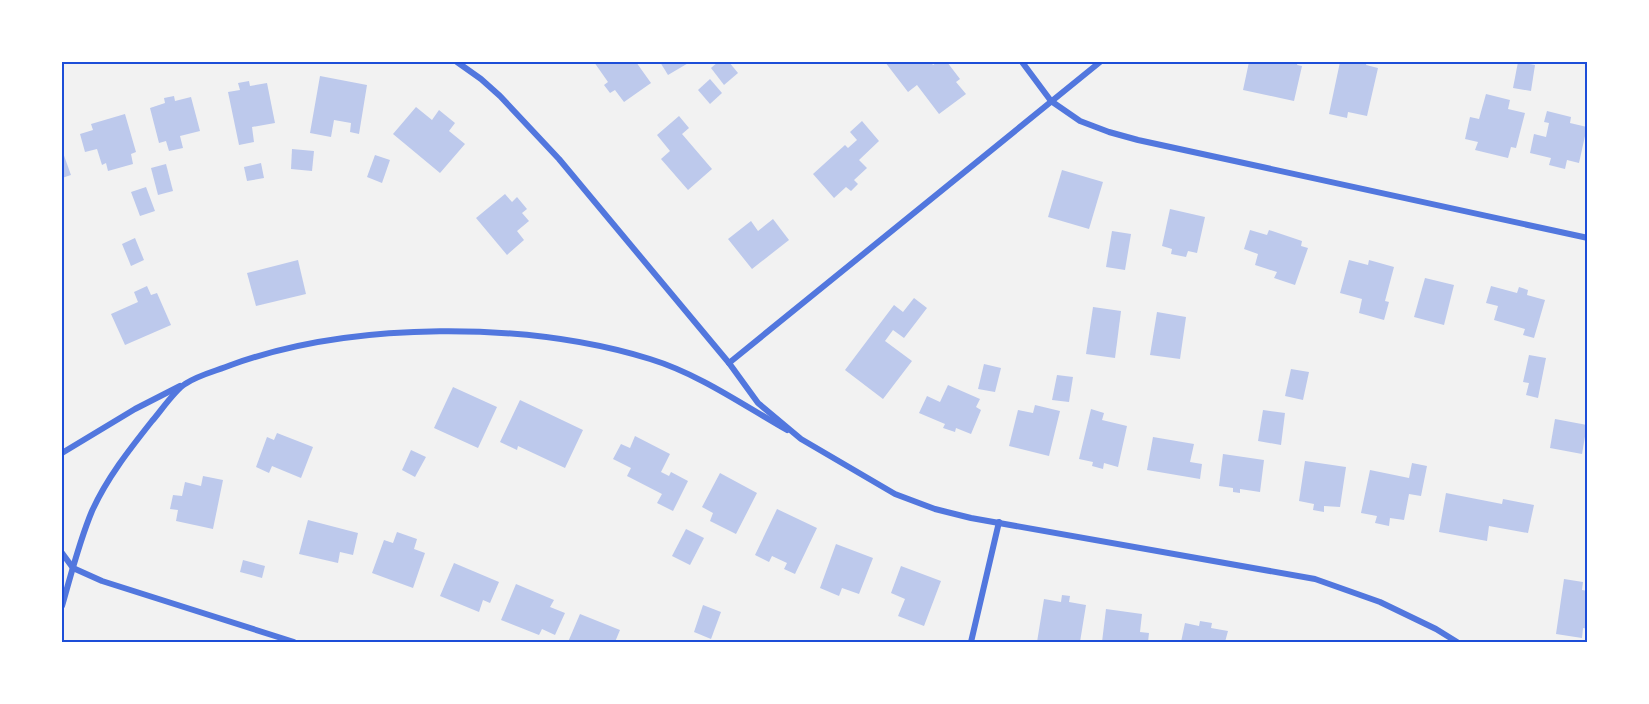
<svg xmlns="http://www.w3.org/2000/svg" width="1649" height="704" viewBox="0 0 1649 704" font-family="'Fira Sans',sans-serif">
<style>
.building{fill:#bdc9ec}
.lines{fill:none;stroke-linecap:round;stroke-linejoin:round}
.minor{stroke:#5277de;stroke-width:6}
.neatline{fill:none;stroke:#1d4ed8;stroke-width:2}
</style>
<rect width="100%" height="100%" fill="#f2f2f2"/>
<!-- building -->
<g class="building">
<polygon points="594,62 636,62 651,83 624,102 615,90 610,93 604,85 608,82"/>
<polygon points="660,62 690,62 668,75"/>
<polygon points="718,62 729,62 738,73 724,85 711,68"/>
<polygon points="885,62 931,62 933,65 938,62 947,62 960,79 956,82 966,94 939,114 917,85 908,92"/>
<polygon points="1249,62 1298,62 1297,65 1302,66 1294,101 1243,90"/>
<polygon points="1340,62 1367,62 1366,65 1378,68 1367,116 1348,112 1347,118 1329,114"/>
<polygon points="1518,62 1535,65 1531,91 1513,88"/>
<polygon points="320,76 367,85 359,134 350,132 351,123 334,120 331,137 310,133"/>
<polygon points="710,79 722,93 710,104 698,90"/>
<polygon points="249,81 250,86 267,83 275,123 252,127 254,142 239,145 228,92 240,90 238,83"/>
<polygon points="1486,94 1510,100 1508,109 1525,113 1516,148 1511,147 1508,158 1475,150 1478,142 1465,139 1470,117 1479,119"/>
<polygon points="174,96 175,101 191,97 200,131 180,136 183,148 169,151 166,141 159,143 150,108 165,103 164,98"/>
<polygon points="416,107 432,120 439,110 455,123 449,131 465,144 440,173 393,134"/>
<polygon points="1547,111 1571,117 1570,123 1587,127 1579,163 1567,160 1565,169 1549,165 1551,158 1530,153 1534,134 1546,137 1549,123 1544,122"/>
<polygon points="125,114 136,152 131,154 133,164 108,171 106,163 102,165 97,149 85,152 80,134 93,130 91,124"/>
<polygon points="679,116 689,128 682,134 712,169 688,190 661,159 670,151 657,135"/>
<polygon points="862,121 879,141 859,160 867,168 854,180 858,184 851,191 846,187 834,198 813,174 845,145 848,148 857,140 850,132"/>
<polygon points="292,149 314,151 312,171 291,169"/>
<polygon points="62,150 71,175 62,178"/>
<polygon points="375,155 390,160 382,183 367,177"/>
<polygon points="261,163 264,178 247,181 244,167"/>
<polygon points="166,164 173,191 158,195 151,168"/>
<polygon points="1062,170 1103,182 1089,229 1048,217"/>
<polygon points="146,187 155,211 140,216 131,192"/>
<polygon points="505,194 512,202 517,197 527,209 522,213 529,221 517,231 524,240 507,255 476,218"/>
<polygon points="1170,209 1205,217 1197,253 1188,251 1186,257 1171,254 1172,249 1162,246"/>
<polygon points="773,219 789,240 752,269 728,239 751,221 758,231"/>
<polygon points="1250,230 1267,235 1269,230 1302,241 1301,246 1308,248 1295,285 1274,278 1277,272 1255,265 1258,254 1244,249"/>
<polygon points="1112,231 1131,234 1125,270 1106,267"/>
<polygon points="135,238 144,260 131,266 122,244"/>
<polygon points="298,260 306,294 256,306 247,273"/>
<polygon points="1349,260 1368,265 1369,260 1394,267 1385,301 1389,302 1384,320 1359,313 1362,299 1340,293"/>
<polygon points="1425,278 1454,285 1444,325 1414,317"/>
<polygon points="147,286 151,295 157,293 171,325 125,345 111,314 138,302 134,292"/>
<polygon points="1491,286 1517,293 1519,287 1528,290 1527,295 1545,300 1534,338 1523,335 1525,329 1494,320 1498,306 1486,303"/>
<polygon points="914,298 927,308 904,338 893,330 885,341 912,361 883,399 845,370 894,305 903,312"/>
<polygon points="1093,307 1121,311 1115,358 1086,354"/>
<polygon points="1157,312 1186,317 1180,359 1150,355"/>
<polygon points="1529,355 1546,358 1538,398 1526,395 1529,383 1523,382"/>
<polygon points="984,364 1001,368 995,392 978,389"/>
<polygon points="1291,369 1309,372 1303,400 1285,396"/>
<polygon points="1057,375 1073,377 1069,402 1052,400"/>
<polygon points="948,385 980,399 976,407 981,410 971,434 956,428 955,432 943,428 945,424 919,413 927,396 940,402"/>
<polygon points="453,387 497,407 478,448 434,428"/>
<polygon points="520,400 583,430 565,468 518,446 517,450 500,442"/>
<polygon points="1035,405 1060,411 1049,456 1009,446 1018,410 1033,413"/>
<polygon points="1091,409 1104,413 1102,420 1127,426 1118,467 1104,463 1103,469 1092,466 1093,462 1079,459"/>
<polygon points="1263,410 1285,413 1281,445 1258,441"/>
<polygon points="1555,419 1587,425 1582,454 1550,448"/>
<polygon points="277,433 313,447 301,478 272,466 269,473 256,467 267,437 274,440"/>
<polygon points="635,436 670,454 661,472 669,476 671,472 688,481 673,511 657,503 662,494 627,476 631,468 613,459 621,444 630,448"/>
<polygon points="1153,437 1194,444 1190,462 1202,464 1200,479 1147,470"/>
<polygon points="411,450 426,457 415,477 402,470"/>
<polygon points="1223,454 1264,460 1260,492 1240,489 1240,493 1233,492 1233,488 1219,486"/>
<polygon points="1305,461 1346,467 1340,507 1324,506 1324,512 1313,510 1314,504 1299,501"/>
<polygon points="1412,463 1427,466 1421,496 1409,494 1404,520 1390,518 1389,526 1375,523 1377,516 1361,513 1370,470 1409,478"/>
<polygon points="720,473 757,493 736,534 710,521 713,513 702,507"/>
<polygon points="203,476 223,480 213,529 176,521 178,510 170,509 173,495 182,496 185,482 201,486"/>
<polygon points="1446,493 1502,504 1503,499 1534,505 1528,533 1489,526 1487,541 1439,532"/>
<polygon points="777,509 817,528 795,574 784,569 787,563 772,556 769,562 755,555"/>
<polygon points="308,520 358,533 353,555 340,552 338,563 299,554"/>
<polygon points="686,529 704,538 690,565 672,556"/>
<polygon points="397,532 417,539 414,549 425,553 413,588 372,573 384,540 393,543"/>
<polygon points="836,544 873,558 859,594 842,588 839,596 820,588"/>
<polygon points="243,560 265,566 262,578 240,572"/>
<polygon points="454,563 499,582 490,603 483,600 479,612 440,596"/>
<polygon points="901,566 941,581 924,626 898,616 905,599 891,593"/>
<polygon points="1564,579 1583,582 1582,590 1588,591 1588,629 1583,628 1582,638 1556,634"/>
<polygon points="516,584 554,600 550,607 565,613 555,635 542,629 539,635 501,620"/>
<polygon points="1062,595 1070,596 1069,602 1086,605 1080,642 1037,642 1044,599 1061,602"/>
<polygon points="703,605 721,612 711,639 694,632"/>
<polygon points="1106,609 1142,614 1140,632 1149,633 1148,642 1102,642"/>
<polygon points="580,614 620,630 615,642 568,642"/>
<polygon points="1200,621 1212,623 1211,628 1228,631 1225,642 1181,642 1185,623 1199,626"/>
</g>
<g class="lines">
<!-- minor -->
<g class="minor">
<polyline points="457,62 481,79 500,96 559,159 729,363 758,403 801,439 895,494 935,509 971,518 1315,579 1380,602 1436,629 1457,642"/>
<polyline points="1022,62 1051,101 1080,121 1109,132 1138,140 1588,238"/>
<polyline points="729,363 1100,62"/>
<polyline points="62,453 135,409 180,386"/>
<polyline points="62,553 73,568 102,581 294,642"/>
<path d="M62,606C71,575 79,542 92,511C107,478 129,450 152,421C160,412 175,390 185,384C198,375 216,371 231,365C352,321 527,321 650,359C699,374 743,405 787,430"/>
<polyline points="971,642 999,522"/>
</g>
</g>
<!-- border -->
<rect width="1649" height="704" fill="none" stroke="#ffffff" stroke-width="126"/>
<rect x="63" y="63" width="1523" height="578" class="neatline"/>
</svg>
